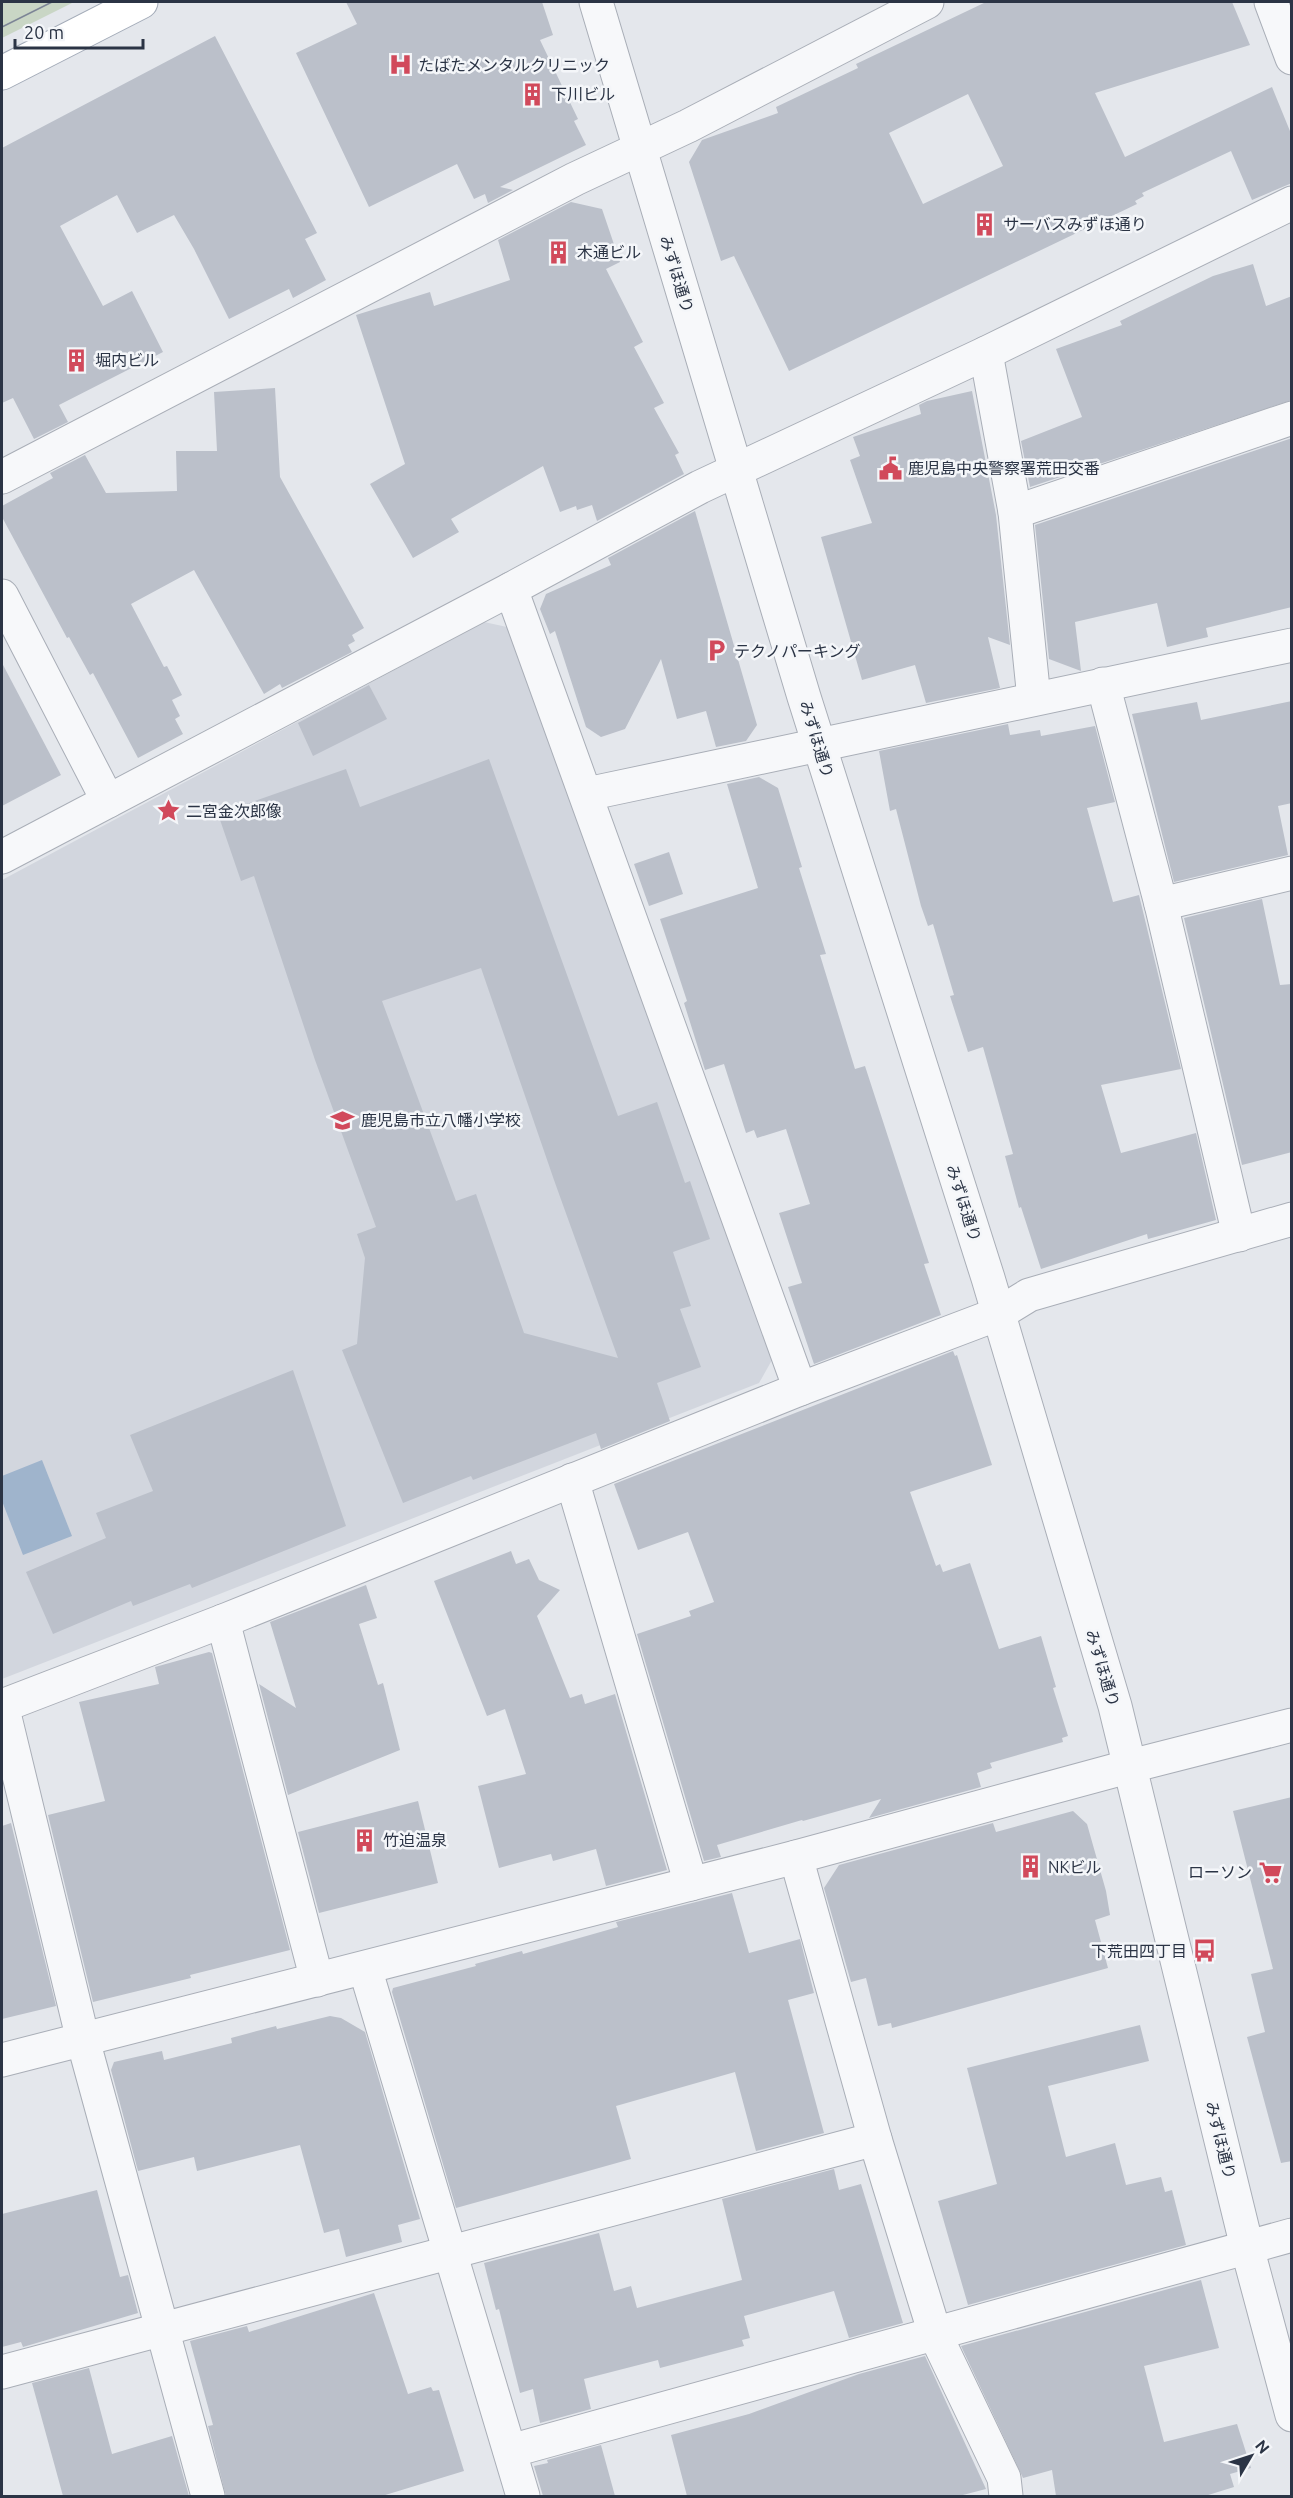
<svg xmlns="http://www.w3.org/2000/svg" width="1293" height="2498" viewBox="0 0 1293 2498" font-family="Ubuntu,'Noto Sans JP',sans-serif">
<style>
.built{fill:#d2d6de}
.green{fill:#c9d6c5}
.water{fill:#9fb4cc}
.building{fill:#bbc0ca;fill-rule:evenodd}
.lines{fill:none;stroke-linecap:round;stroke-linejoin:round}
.minor-casing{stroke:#a9aeb7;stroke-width:35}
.tertiary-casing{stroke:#a9aeb7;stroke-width:35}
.primary-casing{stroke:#a3abb8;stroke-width:35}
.minor{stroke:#f7f8fa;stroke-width:33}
.tertiary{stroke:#f7f8fa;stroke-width:33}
.primary{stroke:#fff;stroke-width:33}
.tram{stroke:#7d8696;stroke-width:1.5}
.labels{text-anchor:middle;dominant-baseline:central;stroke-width:5;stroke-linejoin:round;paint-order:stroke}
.poi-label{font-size:16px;fill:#2b3445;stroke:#f4f6f9;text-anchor:start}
.street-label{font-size:16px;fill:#2b3445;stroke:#f4f6f9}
</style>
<rect width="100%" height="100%" fill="#e4e7ec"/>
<!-- built -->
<polygon class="built" points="484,622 507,627 772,1360 759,1383 2,1679 2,880"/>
<!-- green -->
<polygon class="green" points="2,2 74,2 2,38"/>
<!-- water -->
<polygon class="water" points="42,1460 72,1536 23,1555 2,1501 2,1476"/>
<!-- building -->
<g class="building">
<polygon points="346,2 542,2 553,35 540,40 578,119 574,121 586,145 500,187 513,190 488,203 485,194 474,199 457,164 369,207 296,53 357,24"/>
<path d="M986,2H1232L1250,45L1095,93L1125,157L1272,87L1292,136V183L1252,200L1231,151L1142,193L1144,196L1135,201L1137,204L789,371L734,256L721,261L689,162L702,140L778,113L776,107L858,68L856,64ZM968,94L1003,166L923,204L889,133Z"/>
<polygon points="215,36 317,233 305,239 326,280 293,298 289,289 229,319 194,249 174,215 137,233 117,195 60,226 103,306 132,291 163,352 59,405 68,422 34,439 13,398 2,403 2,148"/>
<polygon points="571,202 602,209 620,262 606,269 643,342 634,347 664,403 654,408 679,453 675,455 684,474 597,521 592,505 577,510 576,506 560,512 543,466 451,519 459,532 413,558 370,484 405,464 356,315 430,292 434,306 510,280 498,240"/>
<polygon points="1253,264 1266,306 1292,296 1292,400 1030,487 1021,441 1082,417 1056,349 1122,325 1120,321 1213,276"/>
<polygon points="275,388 280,477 364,628 352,635 355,641 348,645 352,652 282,688 280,684 264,694 194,570 131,604 164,667 167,666 182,695 172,700 180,716 175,719 183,734 138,758 93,673 90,675 69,637 67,638 2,517 2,506 53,478 50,473 85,455 106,493 177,491 176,451 217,451 214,392"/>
<polygon points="972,391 996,515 1010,645 988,637 1000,688 926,703 915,665 862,680 821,537 872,523 850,460 860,456 853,437 921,414 919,405 927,401"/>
<polygon points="1292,438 1292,607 1206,628 1208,637 1167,647 1157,603 1075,622 1081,671 1049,659 1035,525"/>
<polygon points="695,511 757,725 746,741 716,747 706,711 677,719 661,659 625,729 601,737 586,727 555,631 550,634 540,609 546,594 611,565 608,558"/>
<polygon points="2,663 61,775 2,806"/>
<polygon points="369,685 387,719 313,756 298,723"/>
<polygon points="1292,701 1292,803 1278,806 1288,855 1174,882 1132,714 1197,702 1201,720"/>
<polygon points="1008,724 1010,735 1040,730 1041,736 1095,726 1115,802 1087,808 1113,902 1139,895 1181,1069 1101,1085 1121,1153 1196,1133 1216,1220 1148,1239 1147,1234 1041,1269 1021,1207 1019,1208 1005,1156 1013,1154 983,1047 968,1052 950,996 954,995 933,924 928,926 921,906 896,809 890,811 879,751"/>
<path d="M489,759L618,1116L657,1102L685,1183L690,1181L710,1239L673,1252L691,1306L680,1309L701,1367L657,1383L670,1421L601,1449L596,1433L473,1480L471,1476L403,1503L342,1350L357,1344L365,1258L357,1234L376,1227L315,1060L254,876L241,881L218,814L346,769L360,807ZM481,968L554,1180L618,1358L524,1333L476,1194L456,1201L382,1001Z"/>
<polygon points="759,777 778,788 802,867 799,868 826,954 820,955 855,1069 865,1066 929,1263 924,1264 941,1315 814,1364 788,1287 802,1283 779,1213 810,1204 786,1129 757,1138 754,1130 746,1133 724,1064 705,1070 684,1003 687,1001 660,919 758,888 727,784"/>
<polygon points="669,852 683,894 649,906 634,864"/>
<polygon points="1262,899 1280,985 1292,984 1292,1152 1242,1165 1184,918"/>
<polygon points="953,1351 955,1356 957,1355 992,1465 910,1492 936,1566 940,1564 943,1572 970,1563 999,1649 1041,1636 1056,1687 1053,1688 1068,1736 1062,1738 1063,1742 990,1763 992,1768 977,1773 981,1787 869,1818 881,1799 803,1821 802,1820 717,1845 721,1857 704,1861 637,1634 691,1616 689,1611 714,1602 688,1532 638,1550 614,1484"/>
<polygon points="293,1370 346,1526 192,1588 190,1584 133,1606 131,1601 53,1634 26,1572 106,1538 96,1513 153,1491 130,1435"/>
<polygon points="511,1551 516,1564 529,1559 539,1580 560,1590 537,1616 570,1698 582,1694 585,1704 615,1694 667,1870 606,1886 596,1849 553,1861 551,1854 499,1868 478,1786 526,1774 505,1709 487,1716 434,1581"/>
<polygon points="366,1585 377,1618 359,1624 378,1685 383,1683 400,1750 288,1795 259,1684 296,1708 270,1622"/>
<polygon points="209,1652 212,1653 290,1950 190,1975 191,1978 93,2002 48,1815 105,1801 79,1702 159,1684 155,1667"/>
<polygon points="1292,1797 1292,2161 1281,2163 1247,2037 1265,2032 1251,1974 1273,1969 1233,1811"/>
<polygon points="418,1801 438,1883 319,1913 298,1832"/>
<polygon points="1073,1811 1087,1824 1106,1891 1110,1915 1095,1920 1108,1968 892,2028 891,2023 878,2026 866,1978 851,1982 824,1888 839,1865 993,1823 996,1832"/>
<polygon points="11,1823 56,2006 2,2019 2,1826"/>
<polygon points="732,1893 749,1953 800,1939 814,1993 788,2000 824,2133 756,2151 735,2072 616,2106 631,2159 456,2208 392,1992 393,1988 476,1966 475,1964 522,1951 523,1954 618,1927 616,1922"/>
<polygon points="330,2016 341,2018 365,2032 420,2219 398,2225 402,2242 346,2257 339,2229 324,2233 300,2145 197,2171 194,2157 138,2171 111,2070 114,2062 162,2051 164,2060 232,2043 231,2038 276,2026 277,2029"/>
<polygon points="1140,2025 1149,2061 1048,2086 1066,2157 1115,2143 1126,2185 1161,2177 1165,2192 1172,2190 1186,2245 968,2305 938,2201 997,2184 967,2068"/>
<polygon points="834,2169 839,2190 861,2184 903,2323 849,2338 834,2291 744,2316 750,2338 742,2340 744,2346 660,2368 658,2360 584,2379 591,2409 540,2423 533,2389 520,2393 499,2309 496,2310 484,2263 599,2233 614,2291 631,2286 637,2308 742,2280 722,2199"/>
<polygon points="97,2190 120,2277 128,2275 138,2313 23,2347 21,2342 2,2347 2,2214"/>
<polygon points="1201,2280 1219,2348 1144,2366 1164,2442 1237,2424 1251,2468 1230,2474 1234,2487 1205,2496 1056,2496 1052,2470 1023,2478 961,2346"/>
<polygon points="374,2293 408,2394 431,2387 433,2391 439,2390 464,2471 382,2496 226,2496 208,2426 213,2425 190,2341 247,2326 249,2332"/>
<polygon points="925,2356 986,2489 959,2496 687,2496 671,2435 749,2414 859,2374"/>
<polygon points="89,2368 112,2454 172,2436 189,2496 63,2496 32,2383"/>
<polygon points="601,2445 615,2496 543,2496 534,2466 548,2463 547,2460"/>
</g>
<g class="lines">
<defs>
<g id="minor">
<polyline points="1271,2 1292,58"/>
<polyline points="986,353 1015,512 1034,699"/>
<polyline points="2,477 575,179 688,126 927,2"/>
<polyline points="1015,512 1292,418"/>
<polyline points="511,589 800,1389"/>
<polyline points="2,596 108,801"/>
<polyline points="1103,684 1161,904 1239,1235"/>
<polyline points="587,794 1292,645"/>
<polyline points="2,857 511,589 700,487 986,353 1292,203"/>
<polyline points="1161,904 1292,873"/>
<polyline points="572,1480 691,1884"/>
<polyline points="223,1621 317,1980"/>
<polyline points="2,1705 83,2040 208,2496"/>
<polyline points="2,1706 223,1621 800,1389 998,1314 1029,1295 1292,1219"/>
<polyline points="796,1857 875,2139 935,2334 1004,2478 1006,2496"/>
<polyline points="365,1968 523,2496"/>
<polyline points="2,2372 875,2139"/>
<polyline points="510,2451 1292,2235"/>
</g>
<g id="tertiary">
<polyline points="596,2 804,697 988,1278 1115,1706 1247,2247 1292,2415"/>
<polyline points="2,2060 796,1857 1131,1766 1292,1725"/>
</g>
<polyline id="primary" points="2,73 141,2"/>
</defs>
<!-- minor casing -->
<use href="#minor" class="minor-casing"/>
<!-- tertiary casing -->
<use href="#tertiary" class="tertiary-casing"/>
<!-- primary casing -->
<use href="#primary" class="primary-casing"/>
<!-- minor -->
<use href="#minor" class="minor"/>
<!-- tertiary -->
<use href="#tertiary" class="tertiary"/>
<!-- primary -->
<use href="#primary" class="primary"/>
<!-- tram -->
<polyline class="tram" points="2,27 52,2"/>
</g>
<!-- icons -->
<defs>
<symbol id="hospital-bare" viewBox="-9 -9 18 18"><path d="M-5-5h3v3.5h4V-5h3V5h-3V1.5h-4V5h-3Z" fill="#d1495b" stroke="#f4f6f9" stroke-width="2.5" paint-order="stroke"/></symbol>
<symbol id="building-bare" viewBox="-9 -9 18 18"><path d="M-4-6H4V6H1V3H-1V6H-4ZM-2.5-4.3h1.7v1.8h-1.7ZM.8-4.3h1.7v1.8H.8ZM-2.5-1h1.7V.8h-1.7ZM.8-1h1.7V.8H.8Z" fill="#d1495b" stroke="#f4f6f9" stroke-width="2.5" paint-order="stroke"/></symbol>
<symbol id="civic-bare" viewBox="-9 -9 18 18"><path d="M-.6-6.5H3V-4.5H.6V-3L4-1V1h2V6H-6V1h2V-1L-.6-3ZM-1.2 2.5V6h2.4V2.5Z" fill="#d1495b" stroke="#f4f6f9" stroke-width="2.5" paint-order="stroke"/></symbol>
<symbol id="parking-bare" viewBox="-9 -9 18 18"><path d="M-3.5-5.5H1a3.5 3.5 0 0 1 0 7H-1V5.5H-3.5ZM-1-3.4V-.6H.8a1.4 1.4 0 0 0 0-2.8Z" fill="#d1495b" stroke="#f4f6f9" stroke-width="2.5" paint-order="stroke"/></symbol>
<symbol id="sight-bare" viewBox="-9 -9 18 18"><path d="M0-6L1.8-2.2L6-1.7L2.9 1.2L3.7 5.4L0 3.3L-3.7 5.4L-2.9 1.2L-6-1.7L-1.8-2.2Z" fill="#d1495b" stroke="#f4f6f9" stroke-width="2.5" paint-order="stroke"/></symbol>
<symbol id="school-bare" viewBox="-9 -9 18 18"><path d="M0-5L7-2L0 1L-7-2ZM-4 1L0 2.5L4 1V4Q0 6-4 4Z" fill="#d1495b" stroke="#f4f6f9" stroke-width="2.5" paint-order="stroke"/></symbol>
<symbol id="supermarket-bare" viewBox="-9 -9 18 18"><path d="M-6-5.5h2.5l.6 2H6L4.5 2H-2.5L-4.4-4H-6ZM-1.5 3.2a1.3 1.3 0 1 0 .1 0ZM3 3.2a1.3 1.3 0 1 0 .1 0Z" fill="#d1495b" stroke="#f4f6f9" stroke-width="2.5" paint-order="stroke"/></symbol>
<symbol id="bus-bare" viewBox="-9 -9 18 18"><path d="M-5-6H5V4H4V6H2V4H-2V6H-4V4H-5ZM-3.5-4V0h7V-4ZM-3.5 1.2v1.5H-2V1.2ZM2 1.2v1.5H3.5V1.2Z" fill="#d1495b" stroke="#f4f6f9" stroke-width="2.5" paint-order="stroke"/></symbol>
</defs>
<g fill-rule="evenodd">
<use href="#hospital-bare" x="384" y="48" width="33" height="33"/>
<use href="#building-bare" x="516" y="78" width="33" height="33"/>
<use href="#building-bare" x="968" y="208" width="33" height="33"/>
<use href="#building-bare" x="542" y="236" width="33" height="33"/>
<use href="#building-bare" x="60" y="344" width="33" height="33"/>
<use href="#civic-bare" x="874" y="452" width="33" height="33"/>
<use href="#parking-bare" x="700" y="634" width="33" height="33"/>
<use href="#sight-bare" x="152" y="794" width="33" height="33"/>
<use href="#school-bare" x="326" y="1104" width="33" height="33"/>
<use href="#building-bare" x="348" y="1824" width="33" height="33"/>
<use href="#building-bare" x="1014" y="1850" width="33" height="33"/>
<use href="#supermarket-bare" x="1254" y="1856" width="33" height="33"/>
<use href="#bus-bare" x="1188" y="1934" width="33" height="33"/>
</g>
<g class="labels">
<!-- poi labels -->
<g class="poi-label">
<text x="418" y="65">たばたメンタルクリニック</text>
<text x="551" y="94">下川ビル</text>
<text x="1003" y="224">サーバスみずほ通り</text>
<text x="577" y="252">木通ビル</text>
<text x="95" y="360">堀内ビル</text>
<text x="908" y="468">鹿児島中央警察署荒田交番</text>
<text x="734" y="651">テクノパーキング</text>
<text x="186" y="811">二宮金次郎像</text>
<text x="361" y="1120">鹿児島市立八幡小学校</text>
<text x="383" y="1840">竹迫温泉</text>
<text x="1048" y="1867">NKビル</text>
<text x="1252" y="1872" text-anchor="end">ローソン</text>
<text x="1187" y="1951" text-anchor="end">下荒田四丁目</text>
</g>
<!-- street labels -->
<g class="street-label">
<text transform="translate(677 274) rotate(73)">みずほ通り</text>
<text transform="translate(817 739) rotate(73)">みずほ通り</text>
<text transform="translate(964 1203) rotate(72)">みずほ通り</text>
<text transform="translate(1103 1668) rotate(73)">みずほ通り</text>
<text transform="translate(1221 2140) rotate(76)">みずほ通り</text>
</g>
</g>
<!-- border -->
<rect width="1293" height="2498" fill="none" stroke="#2b3445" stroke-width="6"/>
<!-- north arrow -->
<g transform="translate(1251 2456) rotate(51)" stroke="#f4f6f9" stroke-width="4.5" paint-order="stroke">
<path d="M0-4.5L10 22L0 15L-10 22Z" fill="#2b3445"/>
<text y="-9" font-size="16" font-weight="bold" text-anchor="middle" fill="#2b3445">N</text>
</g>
<!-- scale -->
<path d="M15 39v9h128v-9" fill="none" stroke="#2b3445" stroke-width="3"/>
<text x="24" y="39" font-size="18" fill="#2b3445" stroke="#f4f6f9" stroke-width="4.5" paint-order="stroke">20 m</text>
</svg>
